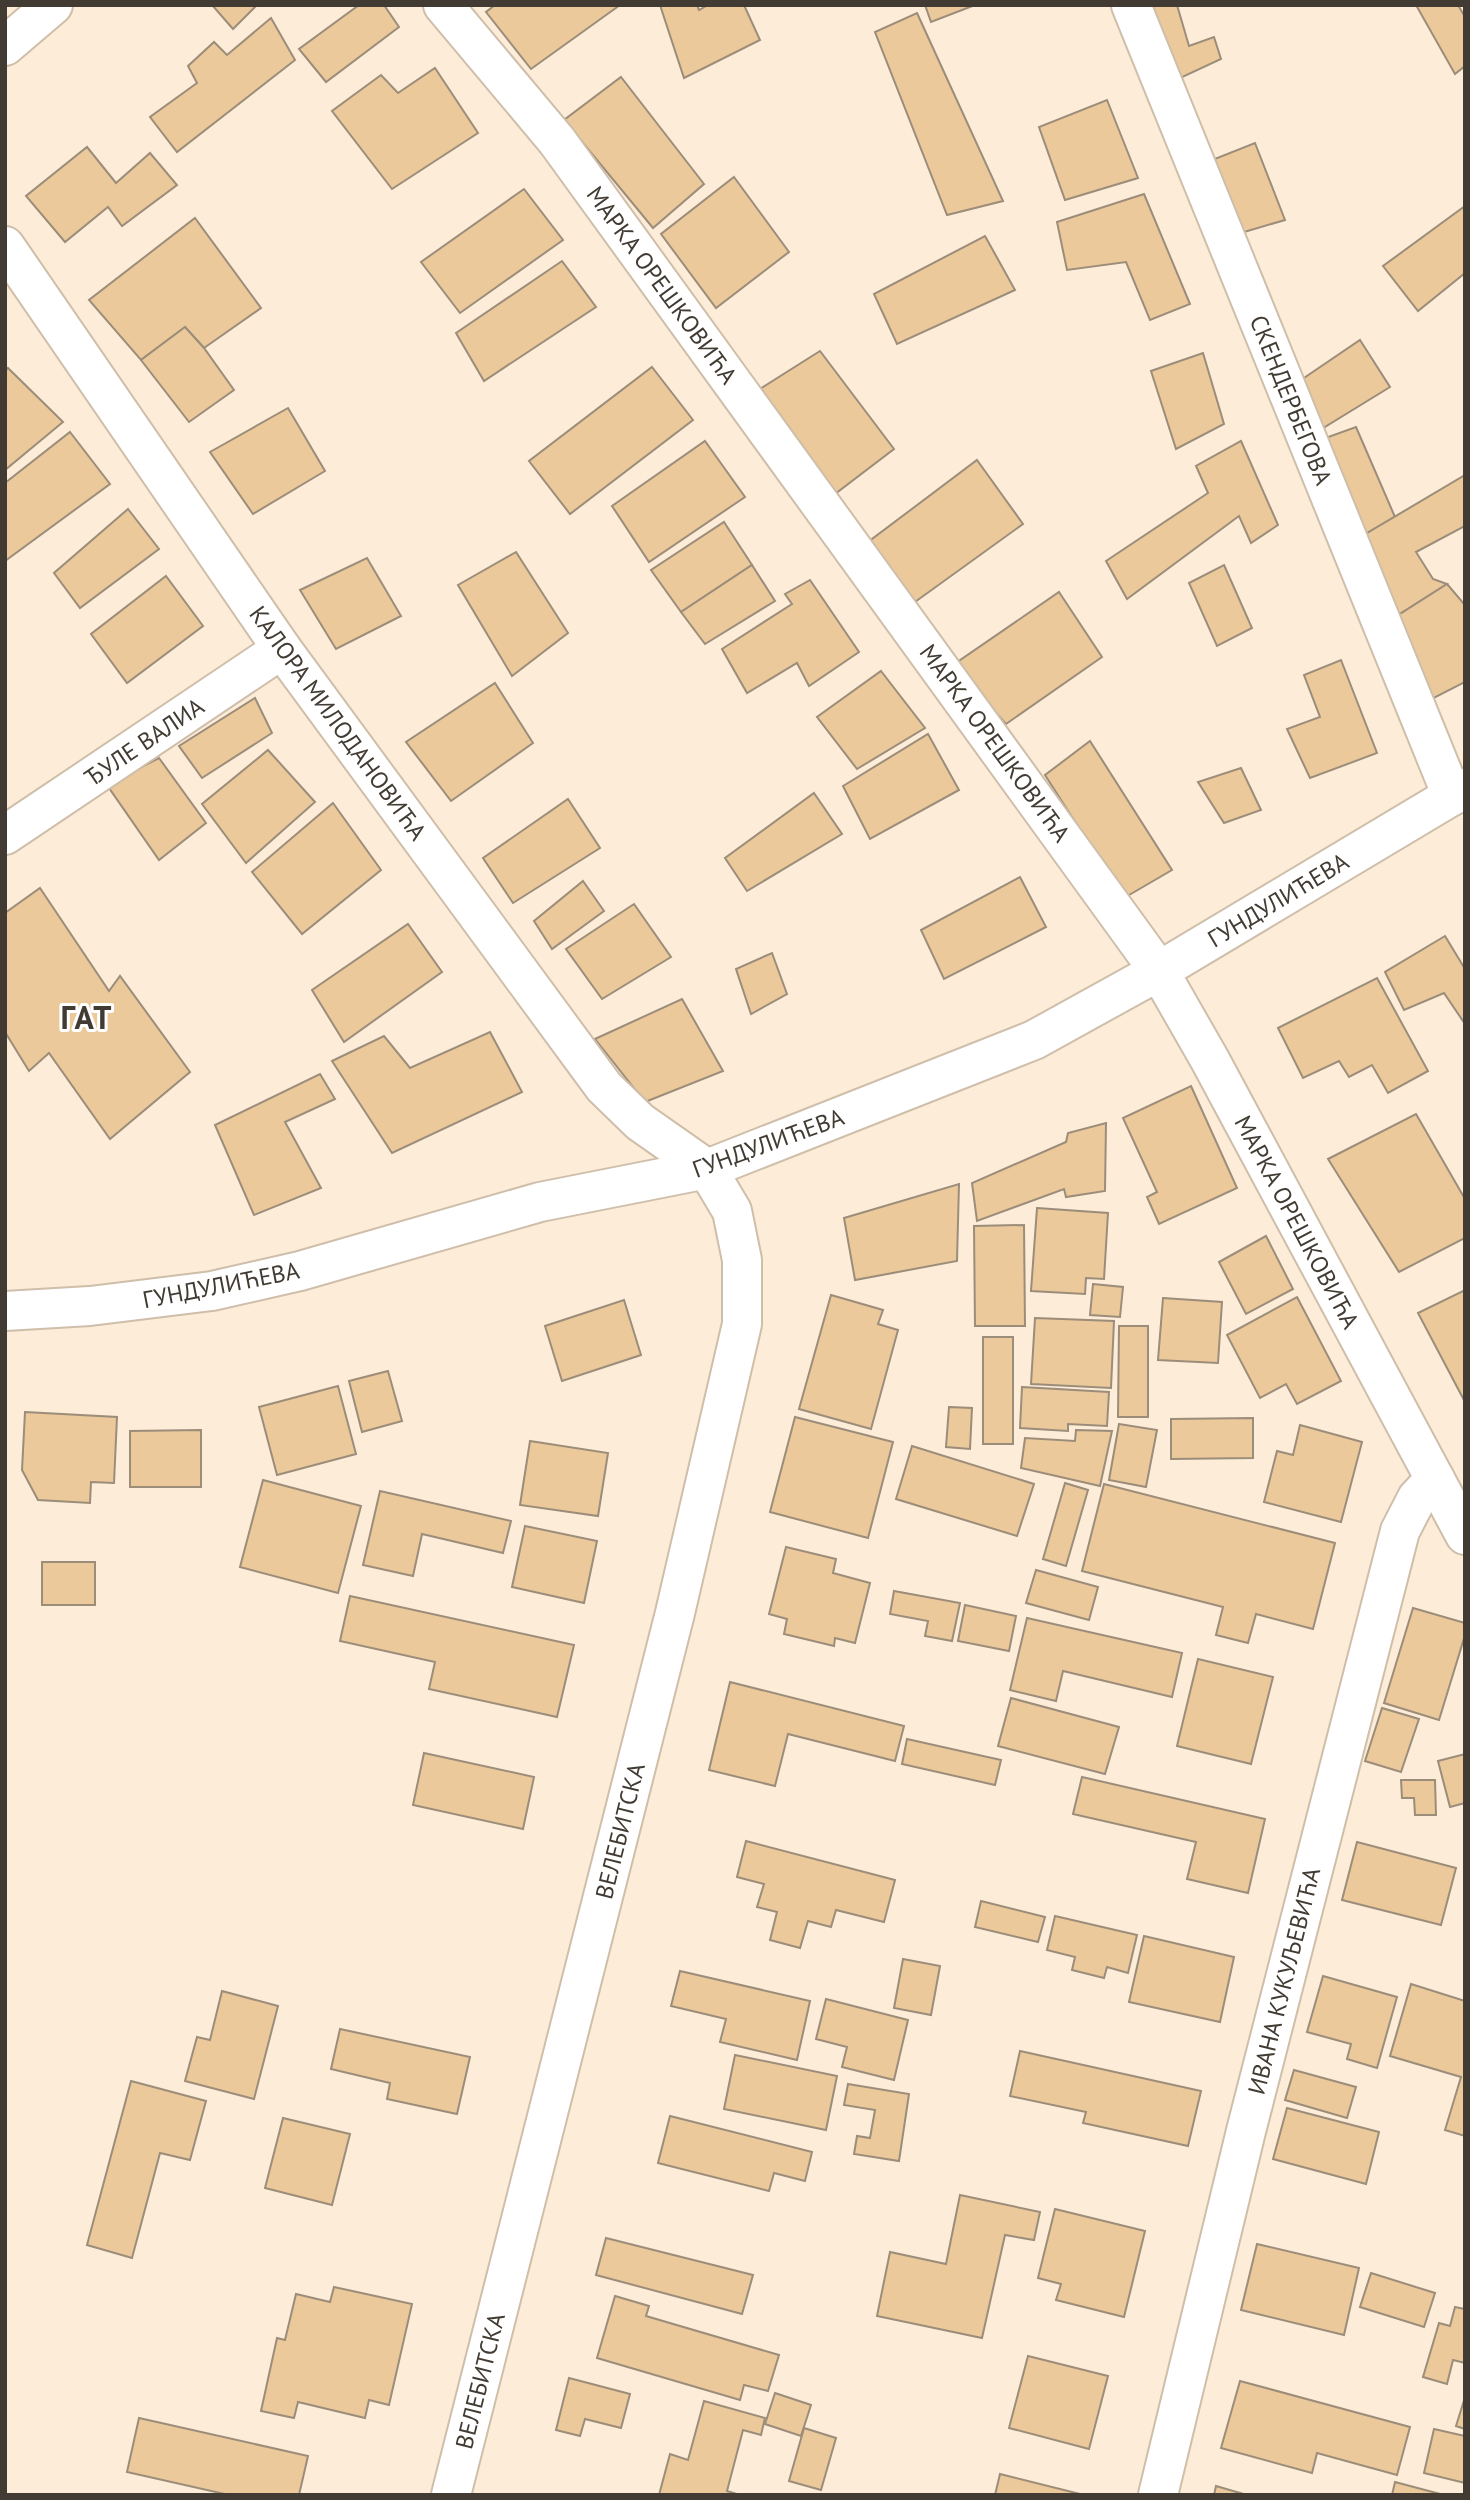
<svg xmlns="http://www.w3.org/2000/svg" width="1470" height="2500" viewBox="0 0 1470 2500" font-family="'PT Sans',sans-serif">
<style>
.building{fill:#ebc99b;stroke:#9c8d7a;stroke-width:2}
.lines{fill:none;stroke-linecap:round;stroke-linejoin:round}
.minor-casing{stroke:#cebeaa;stroke-width:42}
.tertiary-casing{stroke:#cebeaa;stroke-width:42}
.minor{stroke:#fff;stroke-width:38}
.tertiary{stroke:#fff;stroke-width:38}
.labels{text-anchor:middle;dominant-baseline:central;stroke-width:6;stroke-linejoin:round;paint-order:stroke}
.street-label{font-size:24px;fill:#413b33;stroke:#fff}
.district-label{font-size:32px;font-weight:bold;letter-spacing:2px;fill:#413b33;stroke:#fff}
</style>
<rect width="100%" height="100%" fill="#fcecd8"/>
<!-- building -->
<g class="building">
<polygon points="212,5 257,5 233,29"/>
<polygon points="359,5 384,5 399,27 326,82 299,49"/>
<polygon points="495,5 620,5 531,69 486,12"/>
<polygon points="660,5 697,5 699,10 708,5 744,5 760,40 684,78"/>
<polygon points="925,5 975,5 931,22"/>
<polygon points="1145,5 1177,5 1189,46 1214,37 1221,59 1176,80"/>
<polygon points="1416,5 1458,5 1465,17 1465,66 1455,74"/>
<polygon points="917,13 1003,201 947,215 875,32"/>
<polygon points="271,18 295,60 177,152 150,117 197,83 188,66 214,42 227,55"/>
<polygon points="435,68 478,133 392,189 332,111 381,75 398,93"/>
<polygon points="621,77 704,184 653,228 564,120"/>
<polygon points="1107,100 1138,178 1065,200 1039,127"/>
<polygon points="1255,143 1285,220 1234,235 1202,164"/>
<polygon points="87,147 116,183 150,153 177,185 122,226 108,207 65,242 26,196"/>
<polygon points="734,177 789,252 716,308 661,234"/>
<polygon points="524,189 563,240 460,313 421,262"/>
<polygon points="1144,194 1190,304 1150,320 1126,262 1067,270 1057,222"/>
<polygon points="1465,206 1465,273 1418,311 1383,266"/>
<polygon points="195,218 261,308 204,348 185,327 141,360 89,300"/>
<polygon points="985,236 1015,290 897,344 874,294"/>
<polygon points="562,261 596,307 484,381 456,333"/>
<polygon points="185,327 204,348 234,390 189,422 141,360"/>
<polygon points="1360,340 1390,387 1315,433 1295,384"/>
<polygon points="820,351 894,449 831,497 755,392"/>
<polygon points="1203,353 1224,424 1176,449 1151,371"/>
<polygon points="652,367 693,420 570,514 529,461"/>
<polygon points="8,368 63,422 5,470 5,371"/>
<polygon points="288,408 325,471 253,514 210,452"/>
<polygon points="1356,427 1395,517 1357,539 1317,441"/>
<polygon points="70,432 110,484 5,561 5,483"/>
<polygon points="705,441 745,497 649,562 612,506"/>
<polygon points="1241,441 1278,525 1251,543 1239,516 1127,599 1106,561 1208,493 1196,466"/>
<polygon points="977,460 1023,524 915,602 868,542"/>
<polygon points="1465,475 1465,526 1416,552 1433,579 1447,584 1389,621 1357,539"/>
<polygon points="128,509 159,549 80,608 54,573"/>
<polygon points="724,522 752,565 681,612 651,570"/>
<polygon points="516,552 568,633 512,676 458,585"/>
<polygon points="367,558 401,616 336,649 300,590"/>
<polygon points="752,565 775,601 705,644 681,612"/>
<polygon points="1224,565 1252,628 1217,646 1189,583"/>
<polygon points="166,576 203,626 127,683 91,634"/>
<polygon points="810,580 859,652 809,686 797,663 747,693 722,649 792,604 785,594"/>
<polygon points="1447,584 1465,605 1465,682 1426,702 1389,621"/>
<polygon points="1059,592 1102,657 1006,724 953,665"/>
<polygon points="1341,660 1377,753 1310,778 1287,729 1320,717 1304,675"/>
<polygon points="881,671 925,728 857,769 817,717"/>
<polygon points="495,683 533,743 451,801 406,742"/>
<polygon points="255,698 272,733 202,778 179,746"/>
<polygon points="928,734 959,790 870,839 843,786"/>
<polygon points="1090,741 1172,870 1124,898 1045,775"/>
<polygon points="268,750 315,802 246,863 202,804"/>
<polygon points="159,758 206,823 159,860 107,785"/>
<polygon points="1241,768 1261,810 1224,823 1198,782"/>
<polygon points="814,793 842,834 747,891 725,858"/>
<polygon points="568,799 600,848 513,903 483,858"/>
<polygon points="333,803 381,870 302,934 252,872"/>
<polygon points="1020,877 1046,927 944,979 921,930"/>
<polygon points="583,881 604,911 552,949 534,921"/>
<polygon points="40,888 109,991 120,976 190,1072 110,1139 49,1053 29,1071 5,1032 5,913"/>
<polygon points="634,904 671,957 602,999 566,949"/>
<polygon points="408,924 442,972 344,1042 312,990"/>
<polygon points="1445,936 1465,969 1465,1024 1444,993 1404,1010 1385,972"/>
<polygon points="772,953 787,994 751,1014 736,969"/>
<polygon points="1377,978 1428,1071 1388,1093 1372,1065 1349,1077 1339,1061 1303,1078 1278,1028"/>
<polygon points="682,999 723,1071 645,1102 595,1039"/>
<polygon points="490,1032 522,1092 392,1153 332,1061 384,1036 410,1068"/>
<polygon points="320,1074 335,1099 285,1122 321,1188 254,1215 215,1125"/>
<polygon points="1191,1086 1237,1188 1159,1224 1147,1197 1157,1192 1123,1118"/>
<polygon points="1416,1114 1465,1199 1465,1238 1399,1272 1328,1159"/>
<polygon points="1106,1123 1105,1191 1066,1197 1064,1189 977,1221 972,1183 1066,1142 1068,1133"/>
<polygon points="959,1184 957,1261 855,1280 844,1218"/>
<polygon points="1037,1208 1108,1213 1104,1279 1086,1278 1085,1294 1031,1291"/>
<polygon points="1024,1225 1025,1326 975,1326 974,1226"/>
<polygon points="1266,1236 1293,1289 1246,1314 1219,1262"/>
<polygon points="1093,1284 1123,1287 1120,1317 1090,1315"/>
<polygon points="1465,1290 1465,1402 1418,1313"/>
<polygon points="831,1295 883,1310 878,1324 898,1330 871,1429 799,1409"/>
<polygon points="1297,1297 1341,1381 1297,1404 1286,1384 1260,1398 1227,1335"/>
<polygon points="1163,1298 1222,1302 1218,1363 1158,1360"/>
<polygon points="624,1300 641,1355 562,1381 545,1326"/>
<polygon points="1035,1318 1114,1321 1111,1388 1031,1384"/>
<polygon points="1119,1326 1148,1326 1148,1417 1118,1417"/>
<rect x="983" y="1337" width="30" height="107"/>
<polygon points="388,1371 402,1421 362,1432 349,1381"/>
<polygon points="338,1386 356,1454 277,1475 259,1407"/>
<polygon points="1022,1387 1109,1392 1107,1426 1068,1424 1068,1431 1020,1428"/>
<polygon points="949,1407 972,1408 970,1449 946,1447"/>
<polygon points="25,1412 117,1417 114,1483 91,1482 90,1503 38,1500 22,1470"/>
<polygon points="795,1417 893,1442 868,1538 770,1512"/>
<polygon points="1253,1418 1253,1458 1171,1459 1171,1419"/>
<polygon points="1119,1424 1157,1430 1146,1487 1109,1480"/>
<polygon points="1300,1425 1362,1442 1341,1522 1264,1502 1277,1451 1293,1455"/>
<polygon points="201,1430 201,1487 130,1487 130,1431"/>
<polygon points="1076,1430 1112,1431 1100,1486 1021,1468 1025,1438 1075,1441"/>
<polygon points="530,1441 608,1453 598,1516 520,1505"/>
<polygon points="912,1446 1034,1484 1017,1536 896,1499"/>
<polygon points="263,1480 361,1506 338,1593 240,1567"/>
<polygon points="1065,1483 1088,1490 1066,1566 1043,1559"/>
<polygon points="1104,1484 1335,1543 1313,1629 1256,1614 1248,1643 1216,1635 1223,1607 1082,1571"/>
<polygon points="380,1491 511,1521 503,1553 422,1534 413,1576 363,1565"/>
<polygon points="525,1526 597,1541 584,1603 512,1587"/>
<polygon points="786,1547 836,1559 833,1573 870,1583 855,1643 835,1638 834,1646 784,1634 787,1619 769,1614"/>
<rect x="42" y="1562" width="53" height="43"/>
<polygon points="1036,1570 1098,1587 1089,1620 1026,1603"/>
<polygon points="894,1591 960,1603 952,1641 925,1636 928,1621 890,1614"/>
<polygon points="350,1596 574,1645 557,1717 429,1689 435,1662 340,1641"/>
<polygon points="965,1605 1016,1616 1009,1651 958,1641"/>
<polygon points="1413,1608 1465,1623 1465,1635 1439,1720 1384,1703"/>
<polygon points="1027,1618 1182,1653 1172,1697 1063,1671 1056,1701 1010,1690"/>
<polygon points="1198,1659 1273,1677 1251,1764 1177,1746"/>
<polygon points="730,1682 904,1726 895,1761 788,1734 775,1786 709,1770"/>
<polygon points="1011,1698 1119,1727 1105,1774 998,1746"/>
<polygon points="1382,1708 1419,1719 1401,1772 1365,1761"/>
<polygon points="907,1739 1001,1760 995,1785 902,1764"/>
<polygon points="424,1753 534,1777 523,1829 413,1805"/>
<polygon points="1465,1754 1465,1803 1450,1807 1438,1761"/>
<polygon points="1082,1777 1265,1819 1248,1893 1187,1879 1196,1842 1073,1814"/>
<polygon points="1401,1780 1435,1780 1436,1815 1415,1815 1414,1798 1402,1798"/>
<polygon points="746,1841 895,1880 884,1922 836,1910 831,1927 808,1921 800,1948 770,1940 777,1912 757,1907 764,1884 737,1877"/>
<polygon points="1357,1842 1456,1868 1441,1925 1342,1900"/>
<polygon points="981,1901 1045,1917 1038,1942 975,1927"/>
<polygon points="1055,1916 1137,1935 1128,1973 1107,1967 1104,1978 1072,1970 1075,1957 1047,1950"/>
<polygon points="1144,1936 1234,1957 1220,2022 1129,2002"/>
<polygon points="903,1959 940,1966 931,2015 894,2008"/>
<polygon points="680,1971 810,2001 797,2060 720,2042 726,2019 671,2006"/>
<polygon points="1323,1976 1397,1997 1377,2068 1347,2059 1351,2044 1307,2032"/>
<polygon points="1411,1984 1465,2001 1465,2136 1445,2130 1461,2077 1390,2056"/>
<polygon points="222,1991 278,2006 254,2099 185,2081 197,2037 210,2040"/>
<polygon points="826,1999 908,2020 894,2080 842,2067 847,2047 816,2039"/>
<polygon points="340,2029 470,2057 457,2114 387,2099 390,2083 331,2069"/>
<polygon points="1020,2051 1201,2091 1188,2146 1083,2123 1086,2112 1010,2096"/>
<polygon points="735,2055 837,2076 826,2130 724,2109"/>
<polygon points="1294,2070 1356,2087 1347,2118 1285,2100"/>
<polygon points="131,2081 206,2101 190,2160 160,2153 132,2258 87,2245"/>
<polygon points="848,2084 909,2094 899,2161 854,2154 857,2136 870,2138 875,2110 844,2105"/>
<polygon points="1287,2108 1379,2132 1366,2184 1273,2159"/>
<polygon points="670,2116 812,2152 805,2181 774,2173 769,2191 658,2163"/>
<polygon points="283,2118 350,2134 332,2205 265,2188"/>
<polygon points="960,2195 1040,2212 1034,2240 1005,2235 982,2338 877,2316 890,2252 946,2264"/>
<polygon points="1055,2209 1145,2231 1124,2317 1056,2300 1061,2284 1038,2278"/>
<polygon points="606,2238 753,2275 742,2314 596,2275"/>
<polygon points="1257,2244 1359,2268 1344,2335 1241,2310"/>
<polygon points="1371,2273 1435,2293 1424,2327 1360,2307"/>
<polygon points="334,2287 412,2304 389,2405 369,2400 365,2418 298,2402 294,2418 261,2411 277,2338 285,2340 296,2294 330,2302"/>
<polygon points="615,2296 649,2306 646,2316 779,2355 768,2391 744,2385 740,2400 597,2358"/>
<polygon points="1455,2307 1465,2309 1465,2363 1453,2360 1447,2384 1423,2377 1439,2323 1450,2326"/>
<polygon points="1028,2356 1108,2376 1089,2449 1009,2428"/>
<polygon points="569,2378 630,2394 621,2428 585,2419 580,2436 556,2430"/>
<polygon points="1240,2381 1410,2427 1397,2475 1317,2453 1312,2473 1221,2448"/>
<polygon points="775,2393 811,2405 801,2436 765,2424"/>
<polygon points="1465,2397 1465,2429 1456,2426"/>
<polygon points="704,2401 765,2418 761,2435 743,2430 727,2491 740,2495 659,2495 670,2454 688,2460"/>
<polygon points="139,2418 308,2456 299,2495 229,2495 127,2472"/>
<polygon points="804,2428 836,2438 821,2490 789,2481"/>
<polygon points="1434,2429 1465,2436 1465,2483 1424,2473"/>
<polygon points="1000,2474 1084,2495 995,2495"/>
<polygon points="1395,2482 1444,2495 1392,2495"/>
<polygon points="1216,2486 1247,2495 1214,2495"/>
</g>
<g class="lines">
<defs>
<g id="minor">
<polyline points="443,5 557,141 1159,971 1210,1060 1465,1535"/>
<polyline points="1131,5 1452,796"/>
<polyline points="5,46 53,5"/>
<polyline points="5,246 282,649 604,1087 640,1122 707,1169"/>
<polyline points="5,835 282,649"/>
<polyline points="5,1311 90,1306 212,1291 300,1271 540,1202 707,1169"/>
<polyline points="1158,2495 1246,2131 1400,1531 1417,1498 1435,1479"/>
</g>
<polyline id="tertiary" points="451,2495 675,1613 742,1324 742,1260 732,1211 707,1169 1034,1040 1159,971 1465,788"/>
</defs>
<!-- minor casing -->
<use href="#minor" class="minor-casing"/>
<!-- tertiary casing -->
<use href="#tertiary" class="tertiary-casing"/>
<!-- minor -->
<use href="#minor" class="minor"/>
<!-- tertiary -->
<use href="#tertiary" class="tertiary"/>
</g>
<g class="labels">
<!-- street labels -->
<g class="street-label">
<text transform="translate(662 285) rotate(54)">МАРКА ОРЕШКОВИЋА</text>
<text transform="translate(1291 400) rotate(68)">СКЕНДЕРБЕГОВА</text>
<text transform="translate(338 723) rotate(54)">КАЛОРА МИЛОДАНОВИЋА</text>
<text transform="translate(144 742) rotate(-34)">ЂУЛЕ ВАЛИА</text>
<text transform="translate(995 743) rotate(54)">МАРКА ОРЕШКОВИЋА</text>
<text transform="translate(1278 900) rotate(-31)">ГУНДУЛИЋЕВА</text>
<text transform="translate(768 1143) rotate(-20)">ГУНДУЛИЋЕВА</text>
<text transform="translate(1297 1222) rotate(62)">МАРКА ОРЕШКОВИЋА</text>
<text transform="translate(221 1285) rotate(-11)">ГУНДУЛИЋЕВА</text>
<text transform="translate(620 1831) rotate(-76)">ВЕЛЕБИТСКА</text>
<text transform="translate(1284 1981) rotate(-76)">ИВАНА КУКУЉЕВИЋА</text>
<text transform="translate(480 2381) rotate(-76)">ВЕЛЕБИТСКА</text>
</g>
<!-- district labels -->
<g class="district-label">
<text x="87" y="1017">ГАТ</text>
</g>
</g>
<!-- border -->
<rect width="1470" height="2500" fill="none" stroke="#413b33" stroke-width="14"/>
</svg>
